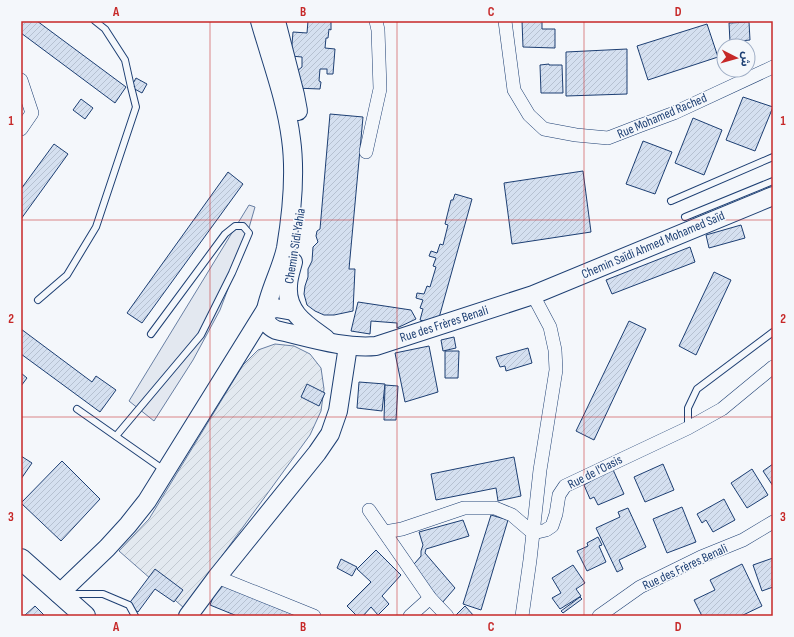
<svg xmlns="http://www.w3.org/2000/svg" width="794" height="637" viewBox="0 0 794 637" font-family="'Sofia Sans Condensed','Noto Sans Arabic',sans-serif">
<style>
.garden{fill:url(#garden-furrows);stroke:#687fa3}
.parking{fill:#e3e8f0;stroke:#687fa3}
.building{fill:url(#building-hatch);stroke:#1d3f73}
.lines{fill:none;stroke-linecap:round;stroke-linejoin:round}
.lane-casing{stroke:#1d3f73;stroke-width:8}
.street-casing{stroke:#1d3f73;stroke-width:14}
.secondary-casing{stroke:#1d3f73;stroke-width:20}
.primary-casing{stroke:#1d3f73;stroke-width:22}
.lane{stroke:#f4f7fb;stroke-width:6}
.street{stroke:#f4f7fb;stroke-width:13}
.secondary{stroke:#f4f7fb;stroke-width:18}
.primary{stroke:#f4f7fb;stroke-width:20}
.grid{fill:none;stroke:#c62828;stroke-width:1;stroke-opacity:0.55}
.labels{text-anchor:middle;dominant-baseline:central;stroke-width:3;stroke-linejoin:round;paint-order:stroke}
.street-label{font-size:13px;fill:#1d3f73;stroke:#f4f7fb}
.neatline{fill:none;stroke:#c62828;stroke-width:1.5}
.grid-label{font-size:13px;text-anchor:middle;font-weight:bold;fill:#c62828}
</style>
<defs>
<pattern id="garden-furrows" width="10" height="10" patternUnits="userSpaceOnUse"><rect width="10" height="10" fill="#e3e9f0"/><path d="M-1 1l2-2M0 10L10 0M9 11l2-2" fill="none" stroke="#c2c9d1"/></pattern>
<pattern id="building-hatch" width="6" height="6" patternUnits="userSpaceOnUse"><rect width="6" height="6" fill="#d5e0f0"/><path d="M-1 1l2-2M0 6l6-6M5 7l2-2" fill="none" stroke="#b6c1d1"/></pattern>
</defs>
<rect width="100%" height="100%" fill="#f4f7fb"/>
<!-- garden -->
<polygon class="garden" points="275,344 294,346 310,354 321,368 324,389 321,411 310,435 184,608 119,551 149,519 243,365 258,350"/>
<!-- parking -->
<polygon class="parking" points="249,205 255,207 242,252 220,310 193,360 154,421 129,401"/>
<!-- building -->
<g class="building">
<polygon points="21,21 37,21 126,87 115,103 21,33"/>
<polygon points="308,21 331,21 331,30 329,29 328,38 326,38 325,48 335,49 333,74 327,74 327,69 320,69 319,81 321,82 320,89 295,88 297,71 302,67 302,57 291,56 293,32 307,33"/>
<polygon points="522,21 542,21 542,29 555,29 555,48 523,47"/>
<polygon points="749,22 750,40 730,42 729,23"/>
<polygon points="707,24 718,57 648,80 637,46"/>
<polygon points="627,49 627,94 566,96 566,52"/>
<polygon points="549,64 549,65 562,65 563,93 541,93 540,65"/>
<polygon points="136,78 147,84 142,93 131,87"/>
<polygon points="743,97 773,107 755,151 726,140"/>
<polygon points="81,99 93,108 85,119 73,110"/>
<polygon points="330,114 363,117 349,269 355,269 353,311 334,315 324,315 315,311 307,305 304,294 305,286 308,277 308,269 312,261 313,247 318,242 316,236 317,231 320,229"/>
<polygon points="693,118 722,130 704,175 675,163"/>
<polygon points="643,141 672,152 655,194 626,184"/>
<polygon points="54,144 68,154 21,219 21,189"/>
<polygon points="583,171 591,232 512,244 504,183"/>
<polygon points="228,172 243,184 142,323 127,313"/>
<polygon points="455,194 472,199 437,325 420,320 423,309 420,308 423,300 416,298 417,293 424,294 427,286 430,287 436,267 433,266 436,258 429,256 431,251 437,253 440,244 443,245 448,225 445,224 451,200 453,200"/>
<polygon points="741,225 745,238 709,248 706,235"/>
<polygon points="690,247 695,262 612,294 606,280"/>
<polygon points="714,272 731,280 696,355 679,346"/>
<polygon points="358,302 411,310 416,319 397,328 397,323 371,321 370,334 351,331"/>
<polygon points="629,321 646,329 594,440 576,431"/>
<polygon points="21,329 92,382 96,376 116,390 100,412 21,354"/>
<polygon points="454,337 456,348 443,351 441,340"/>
<polygon points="429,346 438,392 405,402 395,353"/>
<polygon points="528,348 532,363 506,371 505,366 500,367 496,357"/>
<polygon points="445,351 459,351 458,378 445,378"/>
<polygon points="21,373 27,378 21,386"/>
<polygon points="359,382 385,384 382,411 357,408"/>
<polygon points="307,384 325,393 319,406 301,397"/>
<polygon points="385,385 398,386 396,420 384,420"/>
<polygon points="21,456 32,463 21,479"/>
<polygon points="514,457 521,496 498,501 496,488 436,500 431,474"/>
<polygon points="62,461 100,499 61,541 21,503"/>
<polygon points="610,463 624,494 598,505 594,497 590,499 584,485 591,481 588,473"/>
<polygon points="663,464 674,490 645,502 634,477"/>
<polygon points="773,464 773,486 763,471"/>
<polygon points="752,469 768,495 747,508 731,483"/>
<polygon points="724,499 735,520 713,532 706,520 702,523 697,514"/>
<polygon points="682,507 696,542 667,553 653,519"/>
<polygon points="628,508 646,547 619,560 623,569 617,572 596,528 620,517 618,512"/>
<polygon points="491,515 508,520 481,610 463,604"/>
<polygon points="463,520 469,536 426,549 425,553 455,588 442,603 410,568 415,563 421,556 421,551 423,545 419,532"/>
<polygon points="598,537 602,545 599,546 606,562 587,571 577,551 588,546 587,543"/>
<polygon points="376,550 401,575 382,596 389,604 378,615 371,607 363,616 357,616 347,606 371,582 357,569"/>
<polygon points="773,558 773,587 762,591 753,565"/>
<polygon points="341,559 357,567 352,576 337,568"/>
<polygon points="742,564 762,606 741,616 702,616 694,600 715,590 710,580"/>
<polygon points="573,565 585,583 576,589 581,596 560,609 552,598 561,593 552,578"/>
<polygon points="155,569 183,590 174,602 155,589 138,612 128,605"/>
<polygon points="219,582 305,616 237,616 210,605"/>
<polygon points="580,597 582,599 563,613 561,611"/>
<polygon points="35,606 45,616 24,616"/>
<polygon points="465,606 474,616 455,616"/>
</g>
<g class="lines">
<defs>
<g id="lane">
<polyline points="671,201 773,157"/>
<polyline points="685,217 773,181"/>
<polyline points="38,300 67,275 96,227 136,107 131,87 125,60 105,29 95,21"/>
<polyline points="77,409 164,470"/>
<polyline points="688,428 688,408 697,389 773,332"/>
<polyline points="116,436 201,335 232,273 249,233 243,226 235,226 225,234 151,334"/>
<polyline points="67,594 103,594 129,605 135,616"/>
</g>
<g id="street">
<polyline points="505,21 514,90 529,115 544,129 576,135 608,138 639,126 674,113 773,67"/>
<polyline points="21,80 32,113 21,129"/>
<polyline points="366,152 380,89 378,30 376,21"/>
<polyline points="369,510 430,598 447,616"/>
<polyline points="385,532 402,529 464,508 495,508 512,515 533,533 546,530 552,526 556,514 559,495 565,486 688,428 722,409 773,367"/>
<polyline points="217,577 314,616"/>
<polyline points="410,616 430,598"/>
<polyline points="522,616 530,560 540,470 556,370 555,350 550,327 533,295"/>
<polyline points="599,616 640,587 701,557 743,540 773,522"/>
</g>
<g id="secondary">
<path d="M260,21C271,60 286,99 291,139C296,175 292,212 286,248C281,271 268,293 265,315C266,323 269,327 276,330C308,337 343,349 376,346L533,295L773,196"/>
<polyline points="276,21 295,95 298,111"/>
<path d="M293,262C291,270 288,278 288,286C286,313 307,325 326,339"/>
<polyline points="59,594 107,548 128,525 147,501 265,311 276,308 293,311"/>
<polyline points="188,616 217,577 317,453 330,434 338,411 348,346"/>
</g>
<polyline id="primary" points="21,559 85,616"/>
</defs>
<!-- lane casing -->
<use href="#lane" class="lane-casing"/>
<!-- street casing -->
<use href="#street" class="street-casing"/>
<!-- secondary casing -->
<use href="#secondary" class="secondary-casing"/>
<!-- primary casing -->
<use href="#primary" class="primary-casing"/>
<!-- lane -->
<use href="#lane" class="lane"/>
<!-- street -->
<use href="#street" class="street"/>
<!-- secondary -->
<use href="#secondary" class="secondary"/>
<!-- primary -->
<use href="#primary" class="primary"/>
</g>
<!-- grid -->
<path class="grid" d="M210,21V616M397,21V616M584,21V616M21,220H773M21,417H773"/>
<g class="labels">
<!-- street labels -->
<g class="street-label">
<text transform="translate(662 116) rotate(-23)">Rue Mohamed Rached</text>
<text transform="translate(653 245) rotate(-23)">Chemin Saïdi Ahmed Mohamed Saïd</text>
<text transform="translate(295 246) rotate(-81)">Chemin Sidi Yahia</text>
<text transform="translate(444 324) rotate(-18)">Rue des Frères Benali</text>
<text transform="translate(595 472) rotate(-27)">Rue de l'Oasis</text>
<text transform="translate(685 567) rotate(-25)">Rue des Frères Benali</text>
</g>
</g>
<!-- border -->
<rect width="794" height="637" fill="none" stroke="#f4f7fb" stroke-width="44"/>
<!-- north arrow -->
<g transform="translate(736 58) rotate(96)"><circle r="19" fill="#f4f7fb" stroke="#9eadc5"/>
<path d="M0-3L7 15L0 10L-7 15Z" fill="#c62828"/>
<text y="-6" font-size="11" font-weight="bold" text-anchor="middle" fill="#1d3f73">ش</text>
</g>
<rect x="22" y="22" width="750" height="593" class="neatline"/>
<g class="grid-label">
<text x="116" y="16">A</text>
<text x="303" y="16">B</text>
<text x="491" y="16">C</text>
<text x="678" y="16">D</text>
<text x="11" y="125">1</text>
<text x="783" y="125">1</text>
<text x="11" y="323">2</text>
<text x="783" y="323">2</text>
<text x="11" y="521">3</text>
<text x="783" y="521">3</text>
<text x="116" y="631">A</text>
<text x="303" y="631">B</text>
<text x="491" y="631">C</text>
<text x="678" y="631">D</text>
</g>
</svg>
